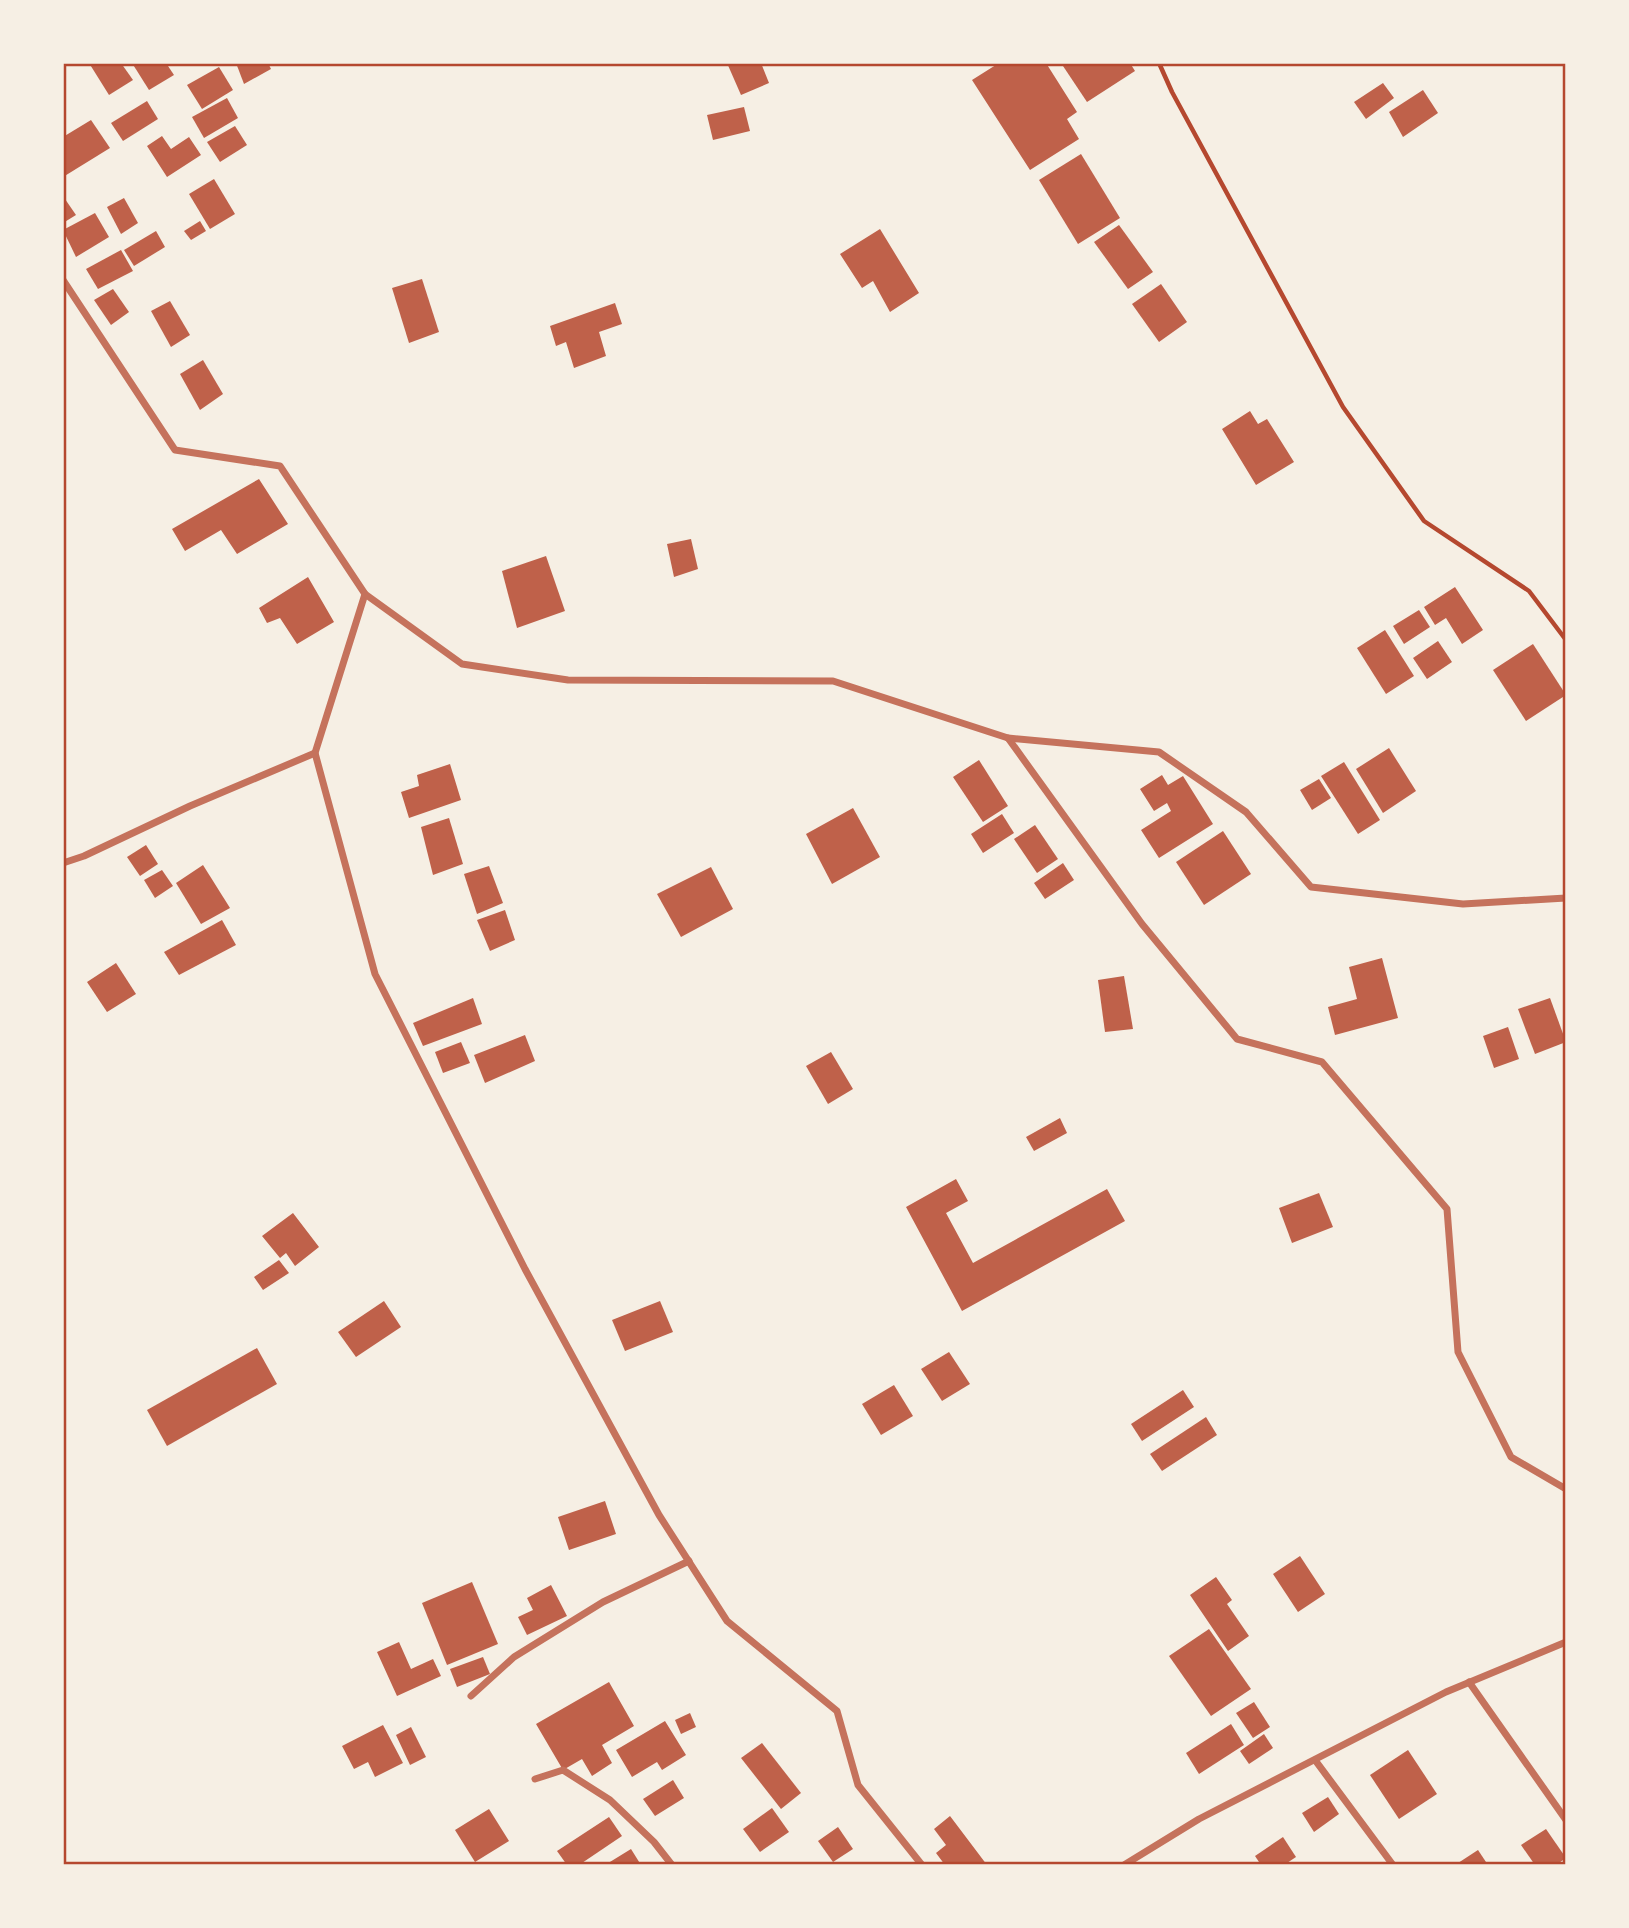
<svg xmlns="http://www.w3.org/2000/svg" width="1629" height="1928" viewBox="0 0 1629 1928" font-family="Rubik,sans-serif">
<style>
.building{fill:#bf614a}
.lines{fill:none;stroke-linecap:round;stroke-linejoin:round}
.path{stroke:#b5482f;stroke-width:4.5}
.minor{stroke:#c5725c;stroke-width:7}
.neatline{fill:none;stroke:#b5482f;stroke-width:2.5}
</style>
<rect width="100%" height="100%" fill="#f6efe4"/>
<!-- building -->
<g class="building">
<polygon points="89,63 121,63 133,80 109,95"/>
<polygon points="132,63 166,63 174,75 149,90"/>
<polygon points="236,63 268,63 271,69 244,84"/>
<polygon points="727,63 761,63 769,83 741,95"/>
<polygon points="999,63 1032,63 1033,66 1046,63 1077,112 1067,119 1079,139 1030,170 972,80"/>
<polygon points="1061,63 1130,63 1135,71 1087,102"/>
<polygon points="219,67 233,90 202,109 187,85"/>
<polygon points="1383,83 1394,98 1366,119 1354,102"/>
<polygon points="1423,90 1438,113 1403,137 1389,112"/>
<polygon points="227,98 238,118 204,138 192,117"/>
<polygon points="147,101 158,119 123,141 111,123"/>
<polygon points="744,107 750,131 713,140 707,115"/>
<polygon points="91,120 110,148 63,177 63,137"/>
<polygon points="235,126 247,145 220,162 207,142"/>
<polygon points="162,136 171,149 189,137 201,155 167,177 147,146"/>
<polygon points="1081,154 1120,218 1078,244 1039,180"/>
<polygon points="214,179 235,214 210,229 189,194"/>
<polygon points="124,198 138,223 121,234 107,207"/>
<polygon points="65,199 76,215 63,223 63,200"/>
<polygon points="95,213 109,237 76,257 63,230"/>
<polygon points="200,221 206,231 191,240 184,231"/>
<polygon points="1119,225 1153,272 1128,289 1094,242"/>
<polygon points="880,229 919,293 890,312 873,281 862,288 840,254"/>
<polygon points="156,231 165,247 134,266 124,250"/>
<polygon points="121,250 133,271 98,289 86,269"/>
<polygon points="422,279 439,332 409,343 392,288"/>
<polygon points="1161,284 1187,322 1159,342 1132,304"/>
<polygon points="113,289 129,312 111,325 94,300"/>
<polygon points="170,301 190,335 171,347 151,311"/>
<polygon points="615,303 622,324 599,332 606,356 574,368 566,342 556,346 550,326"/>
<polygon points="203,360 223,394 200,410 180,374"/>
<polygon points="1250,411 1258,424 1267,419 1294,462 1256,485 1222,429"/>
<polygon points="259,479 288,524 237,554 221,530 185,551 172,529"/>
<polygon points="691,539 698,569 674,577 667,544"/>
<polygon points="546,556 565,611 517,628 502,571"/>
<polygon points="308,577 334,622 297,644 280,618 267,623 259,608"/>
<polygon points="1455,587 1483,630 1462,644 1446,618 1435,625 1424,607"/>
<polygon points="1419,610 1430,627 1404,644 1393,626"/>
<polygon points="1385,630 1414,676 1386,694 1357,648"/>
<polygon points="1438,641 1452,662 1427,679 1413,658"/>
<polygon points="1533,644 1566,695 1526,721 1493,670"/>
<polygon points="1389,748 1416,791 1383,813 1356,769"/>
<polygon points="979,760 1008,806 983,822 953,777"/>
<polygon points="1344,762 1380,820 1358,834 1321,776"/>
<polygon points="450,764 461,800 409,818 401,792 419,786 417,775"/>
<polygon points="1162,775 1168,785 1183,776 1213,824 1159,858 1141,830 1171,811 1167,803 1154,811 1140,789"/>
<polygon points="1319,779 1331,798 1312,810 1300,790"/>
<polygon points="853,808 880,857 832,884 806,834"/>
<polygon points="1002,814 1014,833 983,853 971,834"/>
<polygon points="449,818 463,864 433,875 421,827"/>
<polygon points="1035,825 1058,859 1037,873 1014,839"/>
<polygon points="1223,831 1251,874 1204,905 1176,862"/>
<polygon points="146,845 158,864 140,876 127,857"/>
<polygon points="1063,863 1074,880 1045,899 1034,883"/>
<polygon points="203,865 230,908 201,924 176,883"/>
<polygon points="489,866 503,903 477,914 464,874"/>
<polygon points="711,867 733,909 681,937 657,894"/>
<polygon points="162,870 173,886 155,898 144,880"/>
<polygon points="505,910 515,940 490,951 477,920"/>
<polygon points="222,920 236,945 179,975 164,952"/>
<polygon points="1382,958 1398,1018 1335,1035 1328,1007 1357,999 1349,967"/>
<polygon points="116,963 136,994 107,1012 87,982"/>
<polygon points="1124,976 1133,1029 1105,1032 1098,980"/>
<polygon points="473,998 482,1024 423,1046 413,1023"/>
<polygon points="1550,998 1566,1042 1535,1054 1518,1009"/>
<polygon points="1508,1027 1519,1059 1494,1068 1483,1036"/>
<polygon points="525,1035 535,1061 485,1083 474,1055"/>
<polygon points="461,1042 470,1063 443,1073 435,1052"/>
<polygon points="831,1052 853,1089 828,1104 806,1066"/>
<polygon points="1060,1118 1067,1133 1034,1151 1026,1137"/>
<polygon points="956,1179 968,1201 946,1213 973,1263 1107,1189 1125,1221 962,1311 906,1207"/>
<polygon points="1319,1193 1333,1227 1292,1243 1279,1208"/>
<polygon points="293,1213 319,1247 295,1266 286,1253 280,1258 262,1236"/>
<polygon points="279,1260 289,1273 263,1290 254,1277"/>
<polygon points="384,1301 401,1327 356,1357 338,1332"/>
<polygon points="660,1301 673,1332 625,1351 612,1320"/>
<polygon points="257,1348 277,1384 167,1446 147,1410"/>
<polygon points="949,1352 970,1384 942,1401 921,1369"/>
<polygon points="894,1385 913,1416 881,1435 862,1404"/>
<polygon points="1183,1390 1194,1407 1142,1441 1131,1424"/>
<polygon points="1206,1417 1217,1435 1162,1471 1150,1454"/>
<polygon points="605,1501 616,1534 569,1550 558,1517"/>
<polygon points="1300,1556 1325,1594 1298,1612 1273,1574"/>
<polygon points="1216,1577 1232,1600 1227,1604 1249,1636 1228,1651 1190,1595"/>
<polygon points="472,1582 498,1644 447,1665 422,1603"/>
<polygon points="551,1585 567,1616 527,1635 518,1617 533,1610 527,1598"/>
<polygon points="1209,1629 1251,1689 1211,1716 1169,1656"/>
<polygon points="399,1642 411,1669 433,1659 441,1676 397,1696 377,1652"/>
<polygon points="483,1657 490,1674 457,1687 450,1669"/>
<polygon points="609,1682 634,1726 602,1745 612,1763 592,1776 582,1759 563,1770 536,1724"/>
<polygon points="1254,1702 1270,1727 1253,1738 1236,1713"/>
<polygon points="690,1713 696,1727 681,1734 675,1720"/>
<polygon points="665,1721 686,1755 662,1770 657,1762 632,1777 616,1750"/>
<polygon points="1231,1724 1244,1745 1199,1774 1186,1753"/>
<polygon points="383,1725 403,1763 375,1777 368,1762 354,1769 342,1746"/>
<polygon points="411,1727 426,1757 410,1765 396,1735"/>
<polygon points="1264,1734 1273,1748 1249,1764 1240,1751"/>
<polygon points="762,1743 801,1793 781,1809 741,1758"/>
<polygon points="1408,1750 1437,1794 1399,1819 1370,1775"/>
<polygon points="673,1780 684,1798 655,1816 643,1799"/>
<polygon points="1328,1797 1339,1814 1314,1832 1302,1813"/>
<polygon points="772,1808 789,1832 760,1852 743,1829"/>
<polygon points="489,1809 509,1841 475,1862 455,1830"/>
<polygon points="950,1816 987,1865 945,1865 936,1853 946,1845 934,1829"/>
<polygon points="609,1817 622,1836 579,1865 567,1865 557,1851"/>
<polygon points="838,1827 853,1849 833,1862 818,1841"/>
<polygon points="1546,1829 1566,1858 1556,1865 1535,1865 1521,1845"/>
<polygon points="1283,1837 1296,1857 1284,1865 1261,1865 1255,1856"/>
<polygon points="631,1849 641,1865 605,1865"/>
<polygon points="1478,1850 1488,1865 1455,1865"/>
</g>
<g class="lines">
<!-- path -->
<polyline class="path" points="1159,63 1172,92 1343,407 1424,521 1529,591 1566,640"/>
<!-- minor -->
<g class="minor">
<polyline points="63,280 175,450 280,466 365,594 315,753 375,974 525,1269 659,1515 727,1621 837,1711 858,1785 922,1865"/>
<polyline points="365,594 462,664 568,680 833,681 1008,738 1142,924 1237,1039 1322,1062 1447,1209 1458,1352 1511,1457 1566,1489"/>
<polyline points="1008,738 1159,752 1246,812 1311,887 1463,904 1566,898"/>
<polyline points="63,863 84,856 190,806 315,753"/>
<polyline points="1469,1682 1566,1820"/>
<polyline points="471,1696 514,1657 603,1602 689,1561"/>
<polyline points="1315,1760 1393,1865"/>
<polyline points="535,1779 563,1770 610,1800 654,1842 672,1865"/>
<polyline points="1124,1865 1199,1819 1446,1692 1566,1642"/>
</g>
</g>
<!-- border -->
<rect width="1629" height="1928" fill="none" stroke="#f6efe4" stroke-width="130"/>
<rect x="65" y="65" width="1499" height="1798" class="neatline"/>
</svg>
